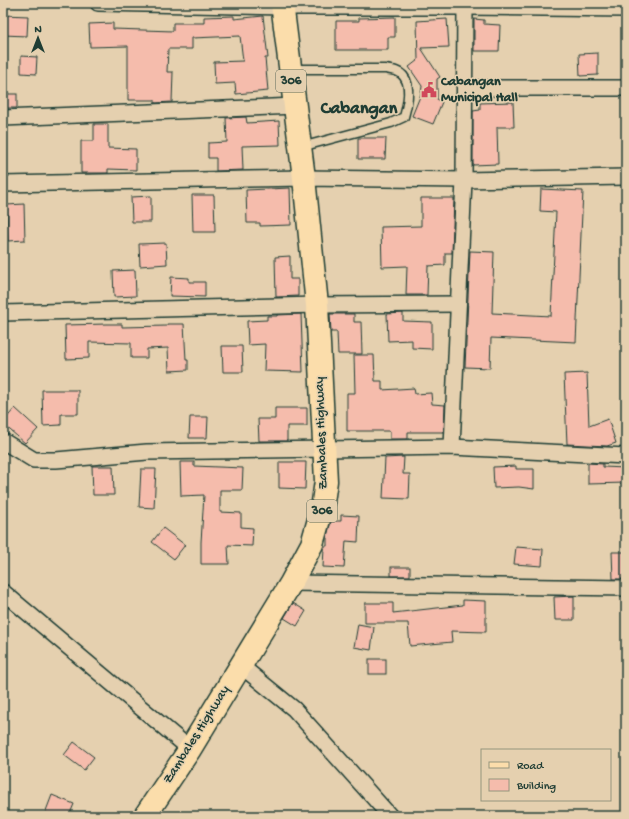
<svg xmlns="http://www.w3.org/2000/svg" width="629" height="819" viewBox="0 0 629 819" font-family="'Gochi Hand',sans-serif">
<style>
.building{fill:#f5bcac;stroke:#1f3d34}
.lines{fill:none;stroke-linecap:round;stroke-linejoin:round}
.service-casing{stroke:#1f3d34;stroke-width:11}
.minor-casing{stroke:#1f3d34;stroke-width:18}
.primary-casing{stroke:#1f3d34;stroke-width:25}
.service{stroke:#e5d0af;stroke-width:8}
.minor{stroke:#e5d0af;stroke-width:15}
.primary{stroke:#fbddab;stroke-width:22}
.labels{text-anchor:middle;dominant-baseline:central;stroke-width:3;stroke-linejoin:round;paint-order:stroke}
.shield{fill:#e5d0af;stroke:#5a6959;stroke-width:1}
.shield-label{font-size:13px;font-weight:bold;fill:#1f3d34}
.poi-label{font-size:14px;font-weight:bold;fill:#1f3d34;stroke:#e5d0af;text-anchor:start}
.street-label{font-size:14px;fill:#1f3d34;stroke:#e5d0af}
.district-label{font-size:18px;font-weight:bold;fill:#1f3d34;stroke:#e5d0af}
</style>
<rect width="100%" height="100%" fill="#e5d0af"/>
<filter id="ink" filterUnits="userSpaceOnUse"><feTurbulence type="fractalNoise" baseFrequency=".025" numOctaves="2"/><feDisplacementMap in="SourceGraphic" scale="8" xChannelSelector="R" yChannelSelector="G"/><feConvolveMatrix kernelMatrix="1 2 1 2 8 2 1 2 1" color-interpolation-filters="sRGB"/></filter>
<g filter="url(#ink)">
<!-- building -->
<g class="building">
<polygon points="3,15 28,16 27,36 3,35"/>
<polygon points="234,16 234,19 263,16 268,58 265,58 268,91 236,94 235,83 215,84 214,62 243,61 240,36 192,38 192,49 168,49 167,72 173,72 172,102 155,103 155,100 128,100 128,46 90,47 89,24 113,23 113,29 173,31 173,23 204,23 204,17"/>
<polygon points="395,17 395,37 388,37 388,50 336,50 336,21 359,21 359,18"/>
<polygon points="447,19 449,47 421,48 440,77 437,79 437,99 442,102 433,124 412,116 421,94 422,86 409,67 418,60 417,21"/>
<polygon points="474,19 484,20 484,24 500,25 499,51 474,51"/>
<polygon points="598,53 598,75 580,76 579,54"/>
<polygon points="21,56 37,57 36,74 21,73"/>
<rect x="3" y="94" width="14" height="14"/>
<polygon points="513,102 514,127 497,127 498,164 473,165 473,111 480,110 480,103"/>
<polygon points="246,117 247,123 279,121 280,145 242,146 243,170 216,171 216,158 208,158 208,143 227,142 226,118"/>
<polygon points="94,124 108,124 108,148 136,149 136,170 108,169 108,173 81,173 81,141 94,141"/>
<polygon points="358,138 386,138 385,159 358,159"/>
<polygon points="290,188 291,225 260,226 260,223 247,223 246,190"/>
<polygon points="541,189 583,191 576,342 491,338 490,368 465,367 470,251 494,252 492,313 551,316 556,212 540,211"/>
<polygon points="192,195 214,195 215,232 193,232"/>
<polygon points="151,196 151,222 132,222 131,197"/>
<polygon points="421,198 454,198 452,253 445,253 445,265 428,266 427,295 406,295 407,266 382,267 381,227 421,226"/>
<polygon points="24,204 25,240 8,241 7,205"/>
<polygon points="166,243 167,264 140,266 139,244"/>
<polygon points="290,256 290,279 298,279 298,296 276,297 275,257"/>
<polygon points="135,270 136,296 114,297 113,271"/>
<polygon points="171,277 189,278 189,282 205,282 205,297 170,296"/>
<polygon points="403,313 403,321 432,322 432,349 412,348 412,340 388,341 387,314"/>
<polygon points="301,314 303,372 264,371 265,344 248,345 247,321 267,320 267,316 277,316 277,315"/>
<polygon points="330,314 354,314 354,322 361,322 362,354 338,354 337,332 331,332"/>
<polygon points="107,324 122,324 122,327 167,326 167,324 184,324 186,360 188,360 188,370 169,371 168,348 147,349 147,358 131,358 131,343 89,342 89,358 66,359 65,325"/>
<polygon points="222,346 242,346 243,372 223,372"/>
<polygon points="354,355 374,355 375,381 382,381 382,390 414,388 415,394 431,393 432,404 445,405 444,432 408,432 408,439 390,439 390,431 347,431 347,393 355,393"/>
<polygon points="587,373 589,426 608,419 616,443 607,446 567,444 564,374"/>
<polygon points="42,390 78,390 78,414 61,414 61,425 43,426"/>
<polygon points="15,408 38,429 25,443 3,424 3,422"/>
<polygon points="275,408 307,408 307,426 287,426 287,441 259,441 258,419 275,419"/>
<polygon points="190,417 208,417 207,438 189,438"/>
<polygon points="404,457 403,474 410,474 409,499 383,498 385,458"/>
<polygon points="180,462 194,462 194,466 243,468 242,490 220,490 220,512 241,513 241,527 253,528 252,546 228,545 229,564 201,564 201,542 204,495 181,496"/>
<polygon points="279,462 306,462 305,489 279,488"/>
<polygon points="588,463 603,464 603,467 626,468 626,483 588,484"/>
<polygon points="92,466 113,466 114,495 93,495"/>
<polygon points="516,466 516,469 534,469 534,489 519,487 494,488 493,467"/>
<polygon points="141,469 156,469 154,508 139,507"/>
<polygon points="341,515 359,516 358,542 346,541 344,568 323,567 324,548 324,546 327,546 327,536 331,521 341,521"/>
<polygon points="163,528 185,545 174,559 152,542"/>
<polygon points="516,547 543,549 542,566 514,564"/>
<polygon points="612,552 626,552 626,579 613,579"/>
<rect x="391" y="567" width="19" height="9"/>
<polygon points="574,596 574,620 555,620 554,597"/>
<polygon points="463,600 486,601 486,632 451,631 452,642 410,646 408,623 365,623 365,603 393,603 393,613 463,605"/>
<polygon points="293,603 306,611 297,626 284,618"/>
<polygon points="358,624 374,627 371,650 354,647"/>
<rect x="369" y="659" width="17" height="15"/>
<polygon points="74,742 94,757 84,770 64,755"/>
<polygon points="52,795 74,804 69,816 44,816"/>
</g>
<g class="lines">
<defs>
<path id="service" d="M291,69H386C389,70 393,70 396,71C414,77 408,103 404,117L391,123L301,147"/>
<g id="minor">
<polyline points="98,3 283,7 465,7 626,9"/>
<polyline points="465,88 626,88"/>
<polyline points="3,118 295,106"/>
<polyline points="3,184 304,178 464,180 626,177"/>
<polyline points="3,313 317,305 458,304"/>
<polyline points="3,441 34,460 56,460 147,452 452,447 626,456"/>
<polyline points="452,447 464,180 465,3"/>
<polyline points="291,583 626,588"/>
<polyline points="3,592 190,749"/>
<polyline points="240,665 294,709 390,816"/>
</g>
<polyline id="primary" points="145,816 190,749 291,583 312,544 322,509 326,481 317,305 304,178 282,3"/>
</defs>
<!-- service casing -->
<use href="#service" class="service-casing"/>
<!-- minor casing -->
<use href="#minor" class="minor-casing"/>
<!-- primary casing -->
<use href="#primary" class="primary-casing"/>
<!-- service -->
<use href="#service" class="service"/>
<!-- minor -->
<use href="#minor" class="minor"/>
<!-- primary -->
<use href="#primary" class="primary"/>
</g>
</g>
<!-- icons -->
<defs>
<symbol id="civic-bare" viewBox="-9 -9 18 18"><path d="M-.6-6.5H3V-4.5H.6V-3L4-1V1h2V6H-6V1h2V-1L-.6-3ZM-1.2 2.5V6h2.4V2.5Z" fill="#d1495b" stroke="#e5d0af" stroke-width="2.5" paint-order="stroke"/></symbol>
</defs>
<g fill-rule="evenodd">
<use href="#civic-bare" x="418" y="79" width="22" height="22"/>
</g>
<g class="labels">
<!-- shield labels -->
<g class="shield">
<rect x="276" y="70" width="30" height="22" rx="3"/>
<rect x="307" y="500" width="30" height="22" rx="3"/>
</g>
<g class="shield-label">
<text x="291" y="81">306</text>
<text x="322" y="511">306</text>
</g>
<!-- poi labels -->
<g class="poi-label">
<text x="441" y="82">Cabangan<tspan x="441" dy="16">Municipal Hall</tspan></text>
</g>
<!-- street labels -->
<g class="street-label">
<text transform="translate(322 433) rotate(-92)">Zambales Highway</text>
<text transform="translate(197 735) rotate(-58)">Zambales Highway</text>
</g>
<!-- district labels -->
<g class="district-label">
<text x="359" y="109">Cabangan</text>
</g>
</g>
<!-- margin -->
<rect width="629" height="819" fill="none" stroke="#e5d0af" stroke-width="16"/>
<rect x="8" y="8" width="613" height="803" fill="none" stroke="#1f3d34" stroke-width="1.5" filter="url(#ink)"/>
<!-- legend -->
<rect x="481" y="749" width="130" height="52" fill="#e5d0af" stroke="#96957e"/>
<rect x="489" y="762" width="20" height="6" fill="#fbddab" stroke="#96957e"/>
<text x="517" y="769" font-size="12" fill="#1f3d34">Road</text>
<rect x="489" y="779" width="20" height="12" fill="#f5bcac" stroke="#96957e"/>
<text x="517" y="789" font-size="12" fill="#1f3d34">Building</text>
<!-- north arrow -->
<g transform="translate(38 38)" stroke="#e5d0af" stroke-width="3" paint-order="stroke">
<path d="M0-3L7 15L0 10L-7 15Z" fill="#1f3d34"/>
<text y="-6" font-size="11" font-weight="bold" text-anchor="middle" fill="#1f3d34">N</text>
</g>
</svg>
